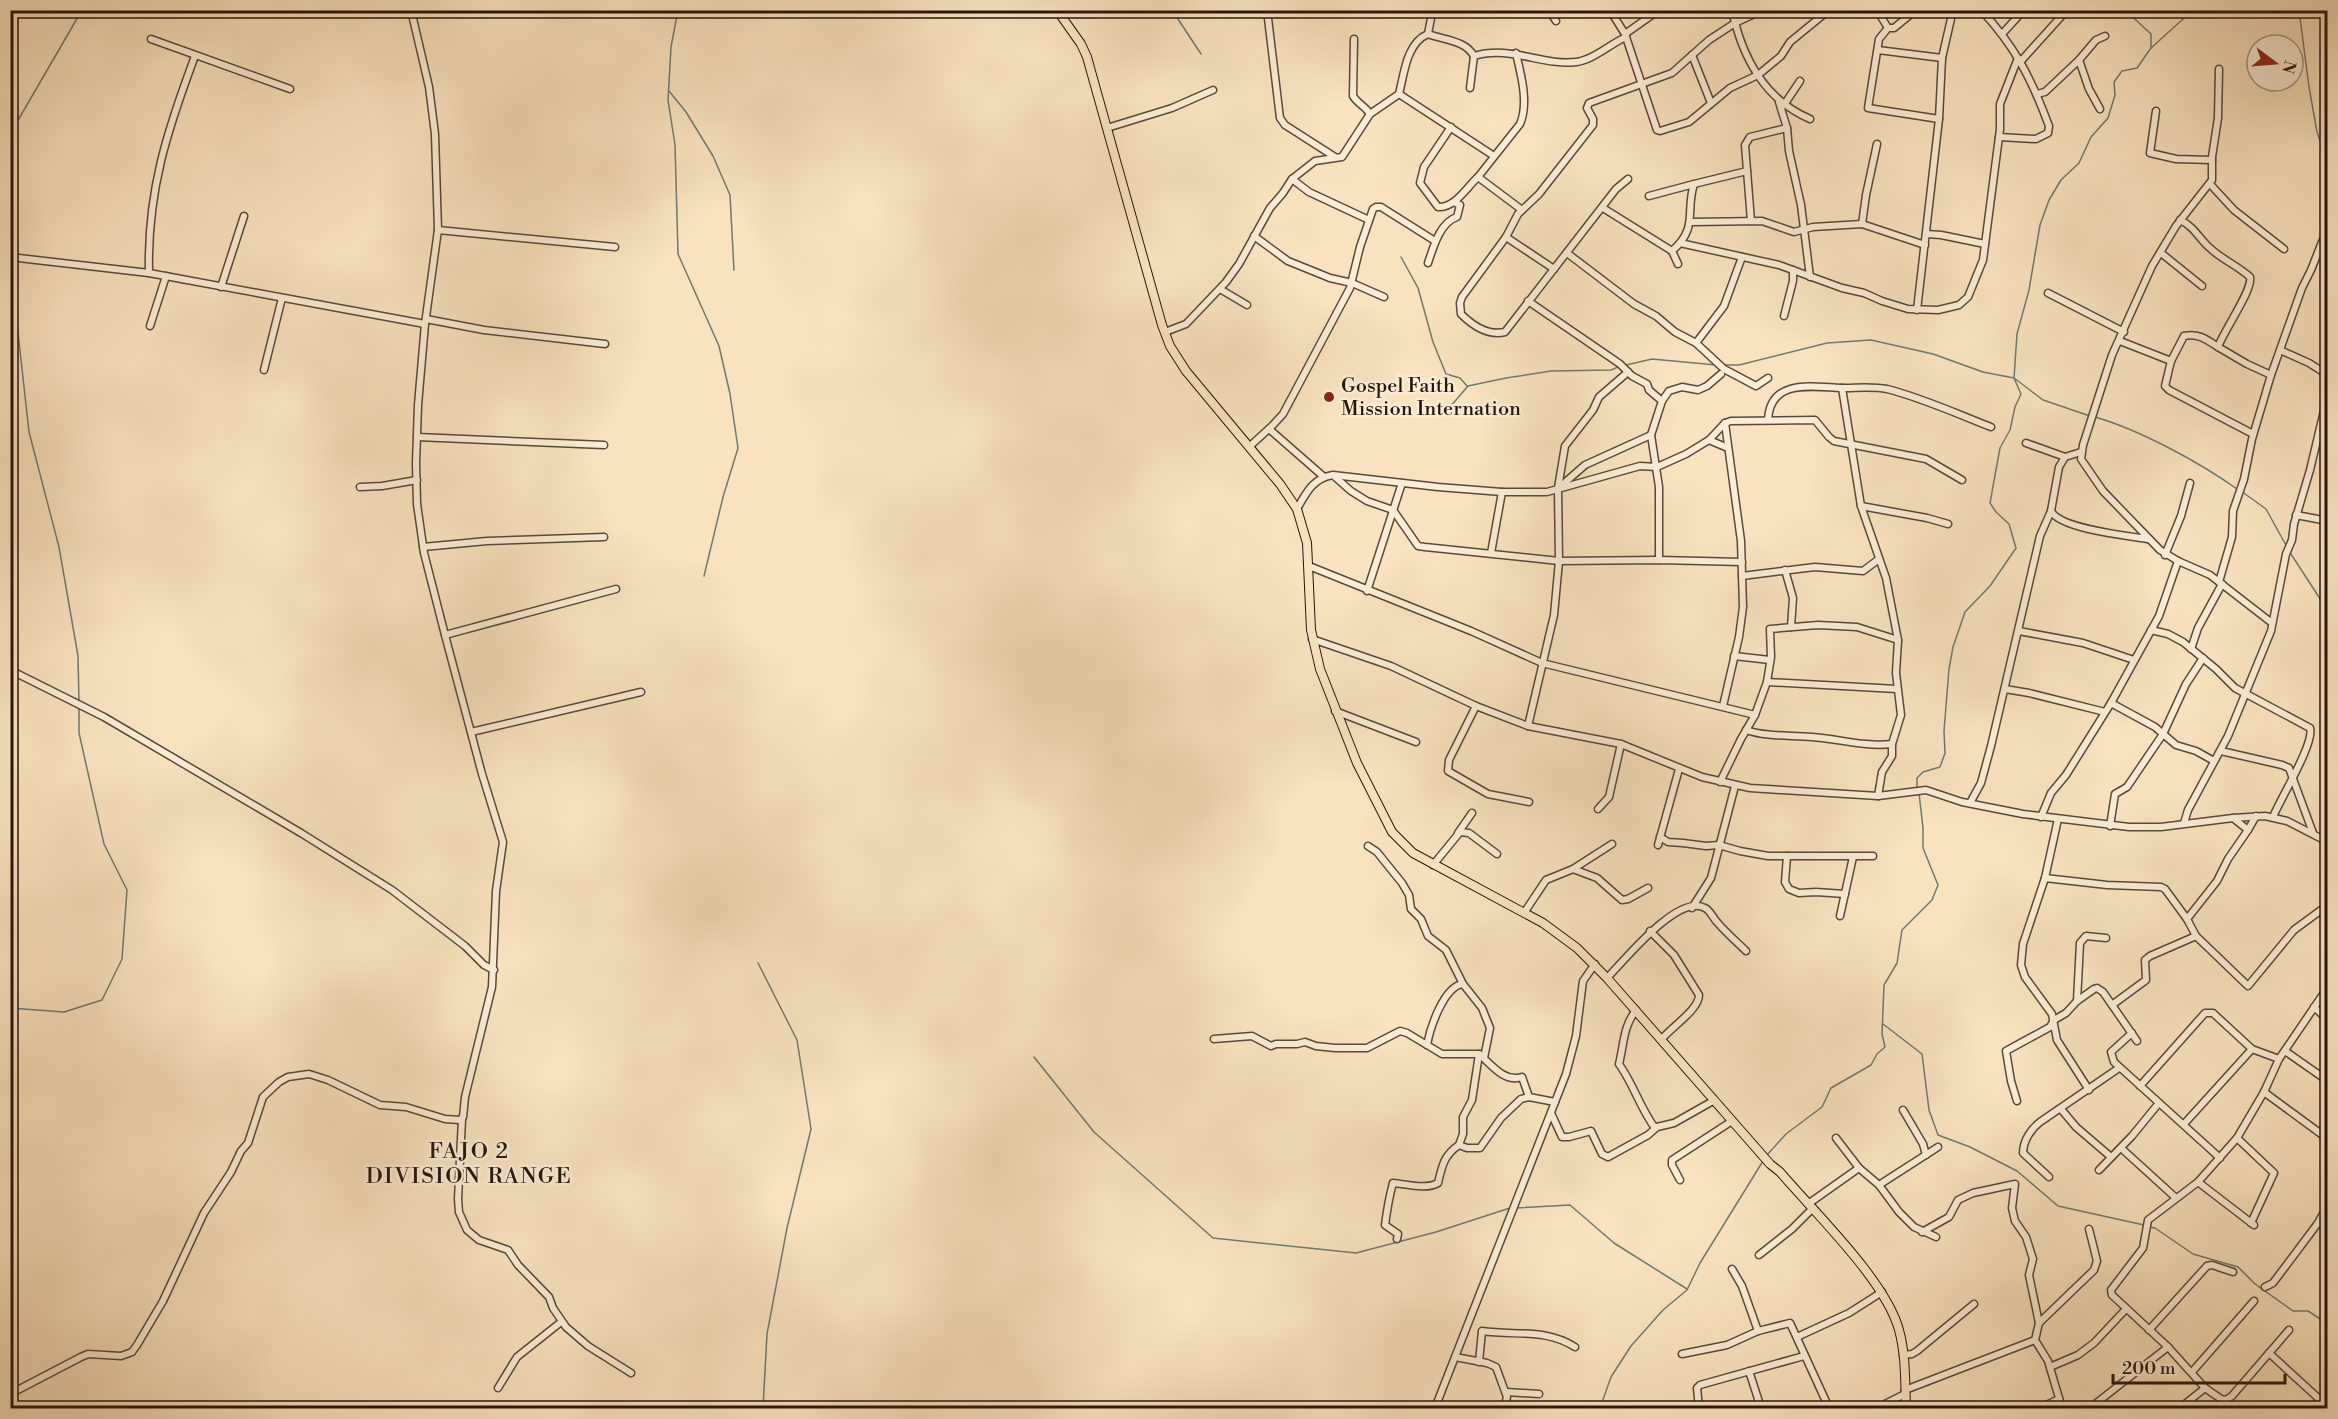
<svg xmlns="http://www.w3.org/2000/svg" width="2338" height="1419" viewBox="0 0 2338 1419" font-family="'Libre Bodoni',serif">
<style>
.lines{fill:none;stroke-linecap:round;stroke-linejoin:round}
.stream{stroke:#6e7a71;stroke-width:1.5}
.minor-casing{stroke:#5b4838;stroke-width:9}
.major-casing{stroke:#27150b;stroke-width:10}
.minor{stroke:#faecd5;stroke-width:6}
.major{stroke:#f8e2bf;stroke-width:8}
.poi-dot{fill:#8f2418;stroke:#faecd5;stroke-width:2}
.labels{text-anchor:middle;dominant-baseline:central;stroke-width:4.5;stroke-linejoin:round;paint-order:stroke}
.poi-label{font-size:20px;fill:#27150b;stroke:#faecd5;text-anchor:start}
.quarter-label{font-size:22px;letter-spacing:1.5px;fill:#27150b;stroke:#faecd5}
</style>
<rect width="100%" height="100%" fill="#f8e2bf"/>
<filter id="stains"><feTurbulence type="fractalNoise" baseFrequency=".00333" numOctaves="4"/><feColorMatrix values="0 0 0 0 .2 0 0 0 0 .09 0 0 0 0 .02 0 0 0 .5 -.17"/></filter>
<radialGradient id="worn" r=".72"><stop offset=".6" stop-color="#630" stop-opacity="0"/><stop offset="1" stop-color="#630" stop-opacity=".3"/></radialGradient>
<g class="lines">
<!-- stream -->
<g class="stream">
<polyline points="678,10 671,47 668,100 675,145 678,254 719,346 730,394 738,448 723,497 704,576"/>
<polyline points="1172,10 1201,54"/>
<polyline points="2299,10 2309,87 2317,132 2324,152 2328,151"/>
<polyline points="2151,48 2193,10"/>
<polyline points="669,91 686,112 713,156 730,195 734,270"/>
<polyline points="14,256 17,122 82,10"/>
<polyline points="1401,257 1418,288 1433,342 1446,374 1460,378 1467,386"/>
<polyline points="14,261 13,288 29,432 59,547 78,656 79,703"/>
<polyline points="1626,365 1652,359 1716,365"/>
<polyline points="1723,365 1739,365 1827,343 1871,340 1933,354 1983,372 2014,378 2043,400 2090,416"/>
<polyline points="1444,414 1468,386 1506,378 1551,371 1611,370 1618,367"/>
<path d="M2095,417C2140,430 2199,462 2237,489"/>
<polyline points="2241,491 2266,509 2287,547"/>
<polyline points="2289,551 2328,611"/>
<polyline points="1917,788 1917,778 1923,772 1940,767 1945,753 1944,731 1949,669 1953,647 1965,612 1990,586 2016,548 2009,524 1996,512 1990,503 2000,448 2010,430 2015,407 2021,394 2014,378 2017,334 2029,290 2040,225 2049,200 2061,180 2079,163 2091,137 2108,118 2115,95 2114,82 2122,71 2137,68 2151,48 2151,34 2125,10"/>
<polyline points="758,963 797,1040 811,1129 787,1228 767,1334 763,1408"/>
<polyline points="10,1008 64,1012 102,1000 122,959 127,890 104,844 79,733 79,708"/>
<polyline points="1883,1024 1922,1054 1929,1110 1938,1135 1970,1147 2017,1171 2058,1206 2144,1225"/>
<polyline points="1034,1057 1094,1132 1213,1238 1356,1253 1436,1232 1510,1208"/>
<polyline points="1767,1155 1786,1134 1822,1107 1831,1088 1871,1065 1877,1054 1885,1047 1882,1034 1884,985 1897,963 1902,930 1932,900 1938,885 1923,848 1923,828 1919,793"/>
<polyline points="1515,1208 1570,1205 1614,1243 1687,1289"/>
<polyline points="2148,1227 2155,1228 2193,1254 2238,1267 2255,1284 2293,1311 2308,1311 2328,1324"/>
<polyline points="1600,1408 1611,1377 1631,1346 1663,1310 1687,1290 1700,1263 1763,1161"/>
</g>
<defs>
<g id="minor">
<polyline points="1267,10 1280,118 1285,125 1335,157"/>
<polyline points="1549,10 1556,21"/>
<polyline points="1610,10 1625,34 1657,130 1660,131 1689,122 1730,88 1758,75 1781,56 1790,42 1829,10"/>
<path d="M1732,10C1742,57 1765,100 1810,119"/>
<polyline points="1877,10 1888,28"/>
<polyline points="1916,10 1894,28 1888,28 1879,39 1868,108 1939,119"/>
<path d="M1981,10C2015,46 2032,80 2049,126L2048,133L2036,139L1999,137"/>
<polyline points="2052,10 2060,17"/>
<path d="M1428,34C1444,40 1465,40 1474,56"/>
<polyline points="1625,34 1659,10"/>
<polyline points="2002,34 2024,10"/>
<polyline points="151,39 290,89"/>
<path d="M1354,39L1353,96C1358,104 1365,106 1370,114"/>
<polyline points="1878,50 1942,58 1953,10"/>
<path d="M1516,53C1521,75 1529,103 1520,124L1478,177L1522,210"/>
<polyline points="1692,55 1711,103"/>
<polyline points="2079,60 2089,89 2100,109"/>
<polyline points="2021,61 2067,10"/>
<polyline points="2219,69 2218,118 2212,157 2212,180 2176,226 2152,266 2112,355 2083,445 2081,459 2103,491 2160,550 2178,561 2210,575 2272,623"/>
<path d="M1470,88L1474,56C1510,45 1542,66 1576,62C1593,60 1610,44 1626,37"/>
<polyline points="1399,94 1494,156"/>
<polyline points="2037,94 2045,92 2079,60 2096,40 2105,36"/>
<polyline points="1784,105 1800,81"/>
<polyline points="2156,111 2150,153 2176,159 2212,160"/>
<path d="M1451,127L1424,167L1420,183L1438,207C1455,208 1466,188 1478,177"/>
<polyline points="1107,128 1172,108 1213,90"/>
<polyline points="1787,128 1789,151 1801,205 1810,277"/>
<polyline points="1292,179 1309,192 1369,220"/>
<path d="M1628,179L1616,189L1505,332C1488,336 1472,325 1461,314L1460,303L1462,297L1506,237L1518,214L1539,194L1593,125V119L1587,108L1589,103L1672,73L1709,40L1735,23L1763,10"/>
<polyline points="2210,184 2234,210 2284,249"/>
<polyline points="1649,196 1694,184"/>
<polyline points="1603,208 1672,251"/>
<polyline points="1751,221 1745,145 1750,137 1787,128 1779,102"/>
<polyline points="1691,222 1762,221 1794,232 1813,227 1862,224 1925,245"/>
<polyline points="1862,224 1866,195 1877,144"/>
<polyline points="438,230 615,247"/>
<polyline points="1926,234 1941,235 1985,244"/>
<polyline points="1254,236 1288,261 1330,278 1352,283 1384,297"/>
<polyline points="1506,237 1554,269"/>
<polyline points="1680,243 1779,265 1842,288 1864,293 1882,301 1908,309 1938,310 1959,305 1968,297 1983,260 2000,129 2000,104 2018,58"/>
<polyline points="1567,253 1634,304 1656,316 1675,332 1696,343 1724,369 1756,386 1768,378"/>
<polyline points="2161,253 2202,286"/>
<polyline points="10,257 149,273 425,324"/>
<path d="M1428,263C1433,248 1440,222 1457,217L1460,205L1454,202"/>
<path d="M1678,264L1672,251C1699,227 1685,212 1694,184L1747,171"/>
<path d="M149,273C147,192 167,131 195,56"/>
<polyline points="221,287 244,216"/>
<polyline points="1220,289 1247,305"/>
<polyline points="2048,293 2124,332"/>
<polyline points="1528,301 1620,364 1632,376 1647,384 1649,390 1662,401 1651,435 1659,487 1659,560"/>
<polyline points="1917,310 1939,119 1942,58"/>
<polyline points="1784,316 1793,281 1793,270"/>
<polyline points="426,319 484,330 605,344"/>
<polyline points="150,326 166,276"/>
<path d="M1165,332L1186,324L1226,282L1239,264L1270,208L1283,193L1292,179L1315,161L1342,157L1370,114L1399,94C1404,75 1406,43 1428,34L1431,18L1430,10"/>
<path d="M2120,341L2171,361L2184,336C2198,333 2206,339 2218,347C2224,330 2253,290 2250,277C2238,266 2223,260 2211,249C2199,239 2195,227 2180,220"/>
<polyline points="1696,343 1724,306 1742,257"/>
<polyline points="2218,347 2247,364 2271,375"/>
<polyline points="2280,350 2309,363 2328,375"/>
<polyline points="2171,361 2165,386 2169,390 2253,434"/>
<polyline points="264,370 282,298"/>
<polyline points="1842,388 1861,506 1886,578 1898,640 1896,673 1901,715 1892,744 1892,756 1882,772 1878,796"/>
<polyline points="1662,401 1669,391 1682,387 1698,390 1707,386 1721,374"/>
<path d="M1768,420C1770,378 1813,387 1841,388C1857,388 1872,386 1887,389C1923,398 1957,414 1991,427"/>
<polyline points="1269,429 1324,477"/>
<polyline points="417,437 604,445"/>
<polyline points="1709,440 1728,448"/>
<polyline points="2026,443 2065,457"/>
<polyline points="1250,446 1272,426 1283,414 1350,288 1360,247 1373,209 1376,207 1381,207 1435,241"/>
<polyline points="1334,476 1351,491 1367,501 1393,510 1418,546 1425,547 1559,561 1659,560 1742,562"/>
<polyline points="1561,486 1585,465 1651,435"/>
<polyline points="360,487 382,486 417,480"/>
<polyline points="1861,506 1927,518 1948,524"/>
<path d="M1297,509C1306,493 1313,478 1333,475L1438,487L1502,492H1547L1640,466L1657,467L1686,454L1709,440L1725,423L1731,421L1815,420L1829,437L1834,441L1926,459L1962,480"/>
<path d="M2051,511C2060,529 2128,536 2149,539"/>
<polyline points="2296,515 2328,521"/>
<polyline points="423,547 487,541 604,537"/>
<polyline points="1491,553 1502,492"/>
<polyline points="2165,555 2181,516 2190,483"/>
<polyline points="1309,566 1471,631 1542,663 1755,715"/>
<polyline points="1785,570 1793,598 1791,627"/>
<polyline points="1742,576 1815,567 1863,571 1879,559"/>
<polyline points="2219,582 2232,537 2233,511 2244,479 2252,439 2271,375 2302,288 2311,270 2328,227"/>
<polyline points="1367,591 1402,483"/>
<path d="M2151,630L2168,634L2183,642L2216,669L2235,688L2310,728C2315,743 2280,799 2273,817"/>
<polyline points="2019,631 2083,643 2134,660"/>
<polyline points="445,635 616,589"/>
<polyline points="1312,639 1391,666 1476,706 1528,726 1621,744 1702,777 1750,788 1878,796 1926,790 1962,802 2023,814 2129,827 2161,827 2233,818 2265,816 2287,821 2328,842"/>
<polyline points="2191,649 2198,628 2222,584"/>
<polyline points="1734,656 1770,660"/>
<polyline points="10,670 104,717 301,833 392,890 465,946 484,965 494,970"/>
<polyline points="1767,682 1897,689"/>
<polyline points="2005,689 2029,693 2105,712"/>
<polyline points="2111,703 2155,727 2176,745 2196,751 2214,761"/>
<polyline points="1476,706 1449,760 1448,771 1488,794 1529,802"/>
<polyline points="1723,706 1739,637 1743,607 1741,541 1725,423"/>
<polyline points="1335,711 1416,742"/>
<polyline points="1528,726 1554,615 1559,561 1558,488 1565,446 1593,410 1599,397 1628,372"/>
<path d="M1746,730C1767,737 1790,735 1812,737C1839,739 1865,747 1892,744"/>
<polyline points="471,732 641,692"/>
<polyline points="2221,751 2282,765 2289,768 2313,833"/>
<polyline points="1720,782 1741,739 1755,715 1767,682 1771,657 1770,629 1818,625 1857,627 1898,640"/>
<polyline points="1970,803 1981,783 1991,746 2040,536 2051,511 2059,467 2065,457 2081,452"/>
<polyline points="1598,809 1609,797 1621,744"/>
<polyline points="2041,817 2051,793 2066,775 2111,703 2159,616 2178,561"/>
<polyline points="2233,818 2248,830 2256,816"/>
<polyline points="2058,819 2045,878 2023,944 2021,965 2025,977 2052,1014 2057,1040 2089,1090"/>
<polyline points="2184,823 2188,810 2228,736 2271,631 2286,554 2292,540 2294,524 2310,470 2328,394"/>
<polyline points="2110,826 2115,794 2127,787 2163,734 2186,684 2203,658"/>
<polyline points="1458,833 1472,813"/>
<polyline points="1660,837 1668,842 1683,843 1706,846 1719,845 1740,851 1768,856 1873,856"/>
<polyline points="1658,845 1679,769"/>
<polyline points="1368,846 1377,852 1402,883 1409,895 1411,909 1421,919 1428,936 1446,950 1463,984 1482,1008 1490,1028 1484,1058"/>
<polyline points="1787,856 1785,882 1789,889 1799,893 1816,892 1845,894"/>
<polyline points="1433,865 1460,832 1469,833 1497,854"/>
<polyline points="1573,869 1597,878 1622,900 1628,899 1648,888"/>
<polyline points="2045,878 2107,885 2161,887 2165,889 2187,919 2196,936 2248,986 2294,930 2328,905"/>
<polyline points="1692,908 1711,878 1735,786"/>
<polyline points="1524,913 1546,880 1573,869 1612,844"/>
<polyline points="1840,916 1853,857"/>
<polyline points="2187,919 2217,881 2228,859 2248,830"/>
<path d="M1650,931L1674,955L1699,995C1699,1010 1671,1027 1661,1040"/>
<path d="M1607,978C1624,961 1678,893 1705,908C1710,910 1713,918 1717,922C1725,932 1737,942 1746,951"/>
<polyline points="2077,1001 2080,943 2086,936 2106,938"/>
<polyline points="2112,1005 2146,980 2145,960 2150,956 2196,936"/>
<polyline points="2314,1007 2328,1020"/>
<path d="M1636,1010C1623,1027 1624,1044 1619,1064C1634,1085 1640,1108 1655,1128"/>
<polyline points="2132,1033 2111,1052 2114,1062 2220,1158"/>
<path d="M1214,1039L1252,1036L1271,1046L1276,1044H1297L1305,1042L1316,1046L1335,1048H1367L1400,1031L1407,1033L1442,1054H1479C1491,1064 1504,1083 1522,1077L1529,1097L1555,1102"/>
<path d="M1427,1045C1430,1028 1444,986 1463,984"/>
<polyline points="2285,1051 2328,1081"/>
<polyline points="2140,1086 2205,1013 2213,1013 2252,1049 2279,1059"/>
<polyline points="2264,1092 2328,1139"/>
<polyline points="2017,1101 2011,1081 2006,1051 2050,1027 2054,1020 2066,1013 2077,1001 2094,989 2097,988 2103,992 2137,1041"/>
<polyline points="2061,1109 2076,1127 2111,1157"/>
<polyline points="1903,1110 1923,1144 1926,1155"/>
<polyline points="1551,1113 1562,1137 1569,1137 1591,1131 1602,1154 1608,1157 1648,1135 1657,1127 1674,1123 1713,1101"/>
<polyline points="462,1119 458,1199 459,1212 467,1230 479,1240 508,1250 518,1265 549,1297 553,1308 566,1327 588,1346 631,1373"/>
<polyline points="2184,1124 2252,1049"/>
<polyline points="1836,1138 1859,1168 1879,1185 1899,1212 1914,1227 1936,1237"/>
<polyline points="2237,1138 2274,1173 2251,1223"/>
<polyline points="1459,1145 1463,1134 1463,1117 1472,1100 1479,1054"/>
<polyline points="2121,1148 2176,1198"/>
<polyline points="2099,1170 2132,1136 2159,1103"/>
<path d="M2049,1177L2023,1153C2023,1141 2031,1129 2040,1122L2119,1068"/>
<polyline points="1680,1180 1672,1165 1672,1160 1732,1121"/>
<polyline points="2198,1182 2254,1225"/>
<polyline points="1879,1185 1938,1147"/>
<polyline points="1808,1204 1859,1168"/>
<polyline points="1922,1232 1949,1217 1958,1200 1973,1193 2015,1184 2012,1208 2015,1221 2026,1237 2033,1259 2029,1275 2039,1323 2035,1340 2048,1361 2062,1408"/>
<path d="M1397,1239L1398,1234L1385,1225C1387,1210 1389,1197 1393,1183C1406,1184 1426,1190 1438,1183C1442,1166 1444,1155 1459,1145L1467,1148H1480L1501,1118L1521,1099L1529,1097"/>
<polyline points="1759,1255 1792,1229 1812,1209"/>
<polyline points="1732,1269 1742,1286 1758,1331"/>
<polyline points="2265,1287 2273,1283 2318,1223 2328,1205"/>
<polyline points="2039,1323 2094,1270 2097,1261 2089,1229"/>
<polyline points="2149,1330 2207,1266 2212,1265 2233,1272"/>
<polyline points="2289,1330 2232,1396 2226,1400 2221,1399 2205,1388 2168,1347 2112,1295 2111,1290 2143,1248 2148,1220 2198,1182 2237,1138 2264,1092 2279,1059 2328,987"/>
<polyline points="1797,1337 1849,1313 1882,1292"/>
<polyline points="2269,1353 2328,1407"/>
<polyline points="1682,1354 1727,1345 1758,1331 1790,1323 1829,1408"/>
<polyline points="1903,1355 1912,1354 1917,1351 1974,1304"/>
<polyline points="1455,1357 1487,1363 1496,1367 1507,1397 1504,1408"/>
<path d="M1479,1362L1482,1331C1515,1336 1545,1328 1575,1347"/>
<polyline points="2050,1367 2078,1355 2094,1343 2126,1309"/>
<polyline points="1749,1371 1761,1408"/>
<polyline points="2192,1372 2254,1301"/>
<polyline points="498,1388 517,1357 561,1322"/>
<polyline points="1905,1390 2035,1340"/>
<polyline points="1506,1392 1539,1394"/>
<polyline points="10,1394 81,1357 88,1354 121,1356 132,1352 137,1345 163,1301 204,1213 231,1172 241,1151 248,1143 263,1097 279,1082 288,1077 309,1074 328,1080 380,1105 406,1107 445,1119 460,1120 463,1117 465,1097 492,987 496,891 503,842 482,774 445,635 424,553 417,504 416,463 418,405 425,324 438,230 435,134 429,87 411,10"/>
<polyline points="1435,1408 1566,1074 1576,1036 1583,981 1595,964"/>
<polyline points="1699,1408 1697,1388 1700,1385 1804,1356"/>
<polyline points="1877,1408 1905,1394"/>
<polyline points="2040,1408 2059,1399"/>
<polyline points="2090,1408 2168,1347"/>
<polyline points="2180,1408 2205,1388"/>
</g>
<path id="major" d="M1057,10L1081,44L1087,57L1162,325L1170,346L1186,371L1280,484L1297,509L1307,543L1311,630L1320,669L1357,763L1392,832L1413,853L1543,923L1577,948L1607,978L1770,1164L1780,1172C1815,1213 1886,1281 1899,1330C1906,1355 1905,1383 1906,1408"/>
</defs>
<!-- minor casing -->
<use href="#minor" class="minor-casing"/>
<!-- major casing -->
<use href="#major" class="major-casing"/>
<!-- minor -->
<use href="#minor" class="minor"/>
<!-- major -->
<use href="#major" class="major"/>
</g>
<!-- markers -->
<circle class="poi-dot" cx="1329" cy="397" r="6"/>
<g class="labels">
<!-- poi labels -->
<g class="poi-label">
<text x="1341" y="386">Gospel Faith<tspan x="1341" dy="23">Mission Internation</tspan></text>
</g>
<!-- quarter labels -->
<g class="quarter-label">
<text x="469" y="1151">FAJO 2<tspan x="469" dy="25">DIVISION RANGE</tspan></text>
</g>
</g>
<!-- margin -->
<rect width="2338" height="1419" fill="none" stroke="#f8e2bf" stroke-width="36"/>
<rect x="12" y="12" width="2314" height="1395" fill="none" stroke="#27150b" stroke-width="3"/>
<rect x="18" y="18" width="2302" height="1383" fill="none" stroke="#27150b" stroke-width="1.5"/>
<!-- north arrow -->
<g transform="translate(2275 63) rotate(106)"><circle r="28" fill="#faecd5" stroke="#a69684" stroke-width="1.5"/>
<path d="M0-4.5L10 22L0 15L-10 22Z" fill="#8f2418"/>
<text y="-9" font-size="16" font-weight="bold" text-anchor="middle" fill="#27150b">N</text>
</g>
<!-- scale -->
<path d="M2113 1374v9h172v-9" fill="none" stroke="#27150b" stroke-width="3"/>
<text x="2122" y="1374" font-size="18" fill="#27150b" stroke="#faecd5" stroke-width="4.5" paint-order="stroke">200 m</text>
<rect width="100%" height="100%" filter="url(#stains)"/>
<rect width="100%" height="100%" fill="url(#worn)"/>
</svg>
